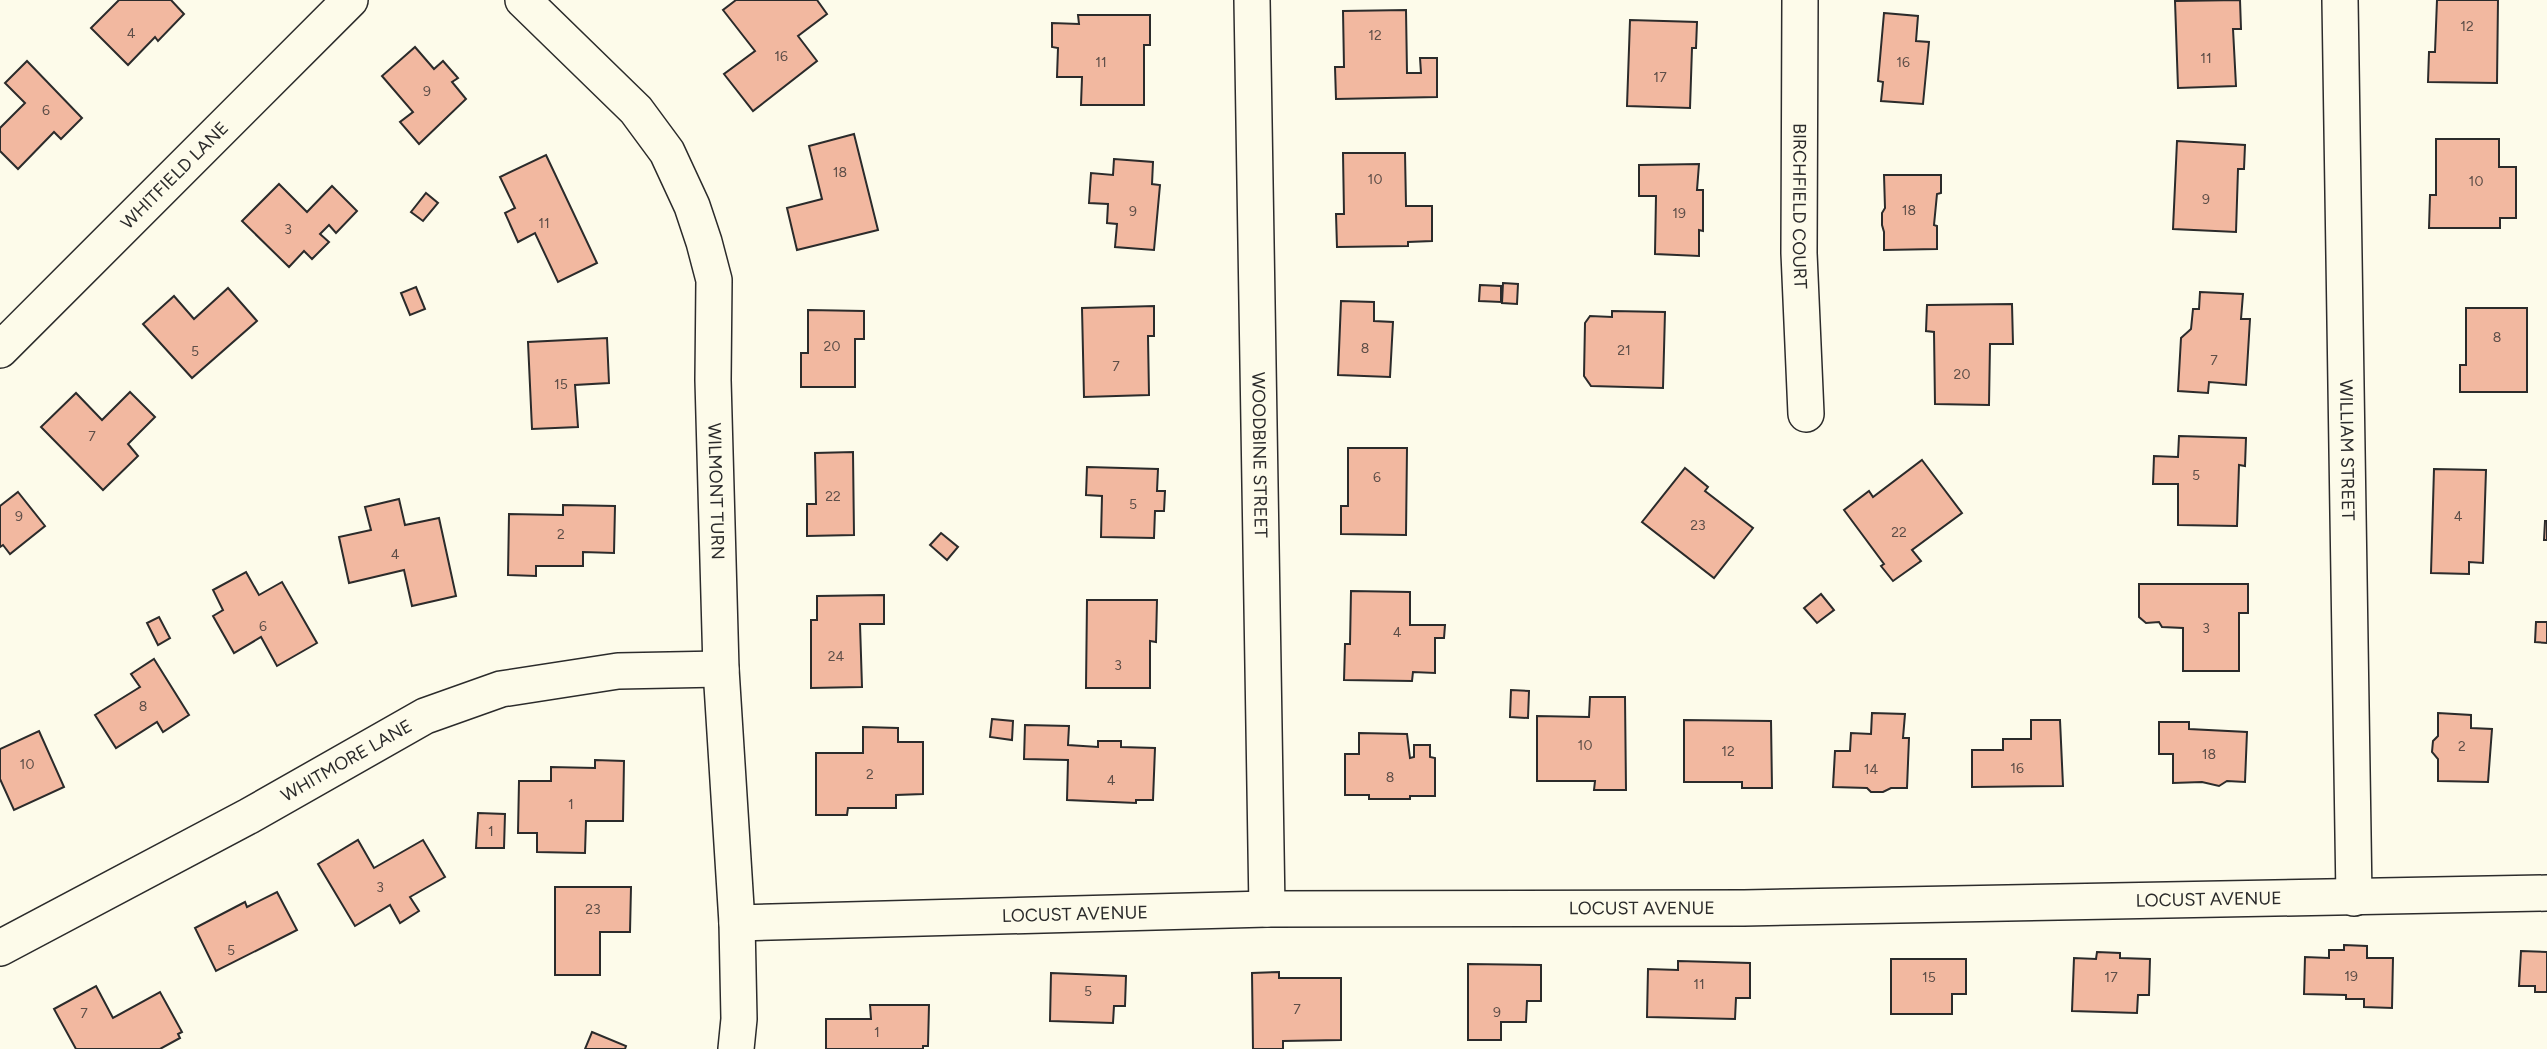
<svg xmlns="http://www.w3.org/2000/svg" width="2547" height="1049" viewBox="0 0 2547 1049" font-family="Figtree,sans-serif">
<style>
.building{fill:#f2b8a0;stroke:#2b2b2b;stroke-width:2}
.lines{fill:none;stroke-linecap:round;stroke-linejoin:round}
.minor-casing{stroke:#2b2b2b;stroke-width:38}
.minor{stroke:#fdfbea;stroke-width:35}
.labels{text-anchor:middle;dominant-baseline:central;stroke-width:5;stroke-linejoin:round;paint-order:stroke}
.number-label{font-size:14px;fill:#5d4e48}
.street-label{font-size:18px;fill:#2b2b2b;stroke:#fdfbea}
</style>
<rect width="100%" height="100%" fill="#fdfbea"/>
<!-- building -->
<g class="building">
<polygon points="119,0 171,0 184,14 158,41 155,37 128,65 91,28"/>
<polygon points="736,0 817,0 827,14 798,36 817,61 753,111 724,74 755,51 723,10"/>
<polygon points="2240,0 2241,29 2233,29 2236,86 2178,88 2175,1"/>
<polygon points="2437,0 2498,0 2497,83 2428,82 2429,52 2435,52"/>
<polygon points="1406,10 1407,73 1421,73 1420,58 1437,58 1437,97 1336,99 1335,67 1344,67 1343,11"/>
<polygon points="1884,13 1918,16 1916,41 1929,42 1923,104 1881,101 1883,82 1878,81"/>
<polygon points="1078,15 1150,15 1150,45 1144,45 1144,105 1081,105 1082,77 1057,77 1058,48 1052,47 1052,23 1079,24"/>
<polygon points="1630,20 1697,22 1696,48 1692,48 1690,108 1627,106"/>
<polygon points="415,47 434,69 443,61 458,78 452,82 466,99 419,144 400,122 413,112 382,76"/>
<polygon points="27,61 82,118 61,139 54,132 18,169 0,151 0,128 25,103 5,83"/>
<polygon points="854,134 878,230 797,250 787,208 822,199 809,146"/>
<polygon points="2436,139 2499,139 2499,167 2516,167 2516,218 2500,218 2500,228 2429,228 2430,195 2436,195"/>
<polygon points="2177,141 2245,145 2244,169 2238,169 2236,232 2173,229"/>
<polygon points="1343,153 1405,153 1406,206 1432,206 1432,241 1408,242 1408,246 1337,247 1336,214 1344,214"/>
<polygon points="546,155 597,263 558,282 535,233 518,242 505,213 515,208 500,177"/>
<polygon points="1114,159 1153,162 1152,184 1160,185 1154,250 1115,247 1117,224 1107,223 1108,204 1089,203 1091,173 1113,175"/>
<polygon points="1699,164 1697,190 1703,190 1703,231 1699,230 1699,256 1655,254 1656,196 1639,196 1639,165"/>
<polygon points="1884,175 1941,175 1941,193 1937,194 1934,225 1937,226 1937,249 1884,250 1884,232 1882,225 1882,213 1885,208"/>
<polygon points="279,184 307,212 332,186 357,211 336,233 329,225 320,234 329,242 312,259 304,251 289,267 242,221"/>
<polygon points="426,193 438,203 423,221 411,212"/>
<polygon points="1503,283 1518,284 1517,304 1502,303"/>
<polygon points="1480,285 1501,286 1501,302 1479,301"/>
<polygon points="416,287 425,309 410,315 401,293"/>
<polygon points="228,288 257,321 192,378 143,324 174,296 194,319"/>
<polygon points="2200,292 2243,294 2241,319 2250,319 2246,385 2209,382 2208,393 2178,391 2181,338 2191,329 2193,309 2199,309"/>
<polygon points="1341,301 1374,302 1374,321 1393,322 1390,377 1338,375"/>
<polygon points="2012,304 2013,344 1990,344 1989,405 1935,404 1934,332 1926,331 1927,305"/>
<polygon points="1154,306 1154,336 1148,336 1149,395 1084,397 1082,308"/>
<polygon points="2466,308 2527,308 2527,392 2460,392 2460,365 2466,365"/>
<polygon points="808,310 864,311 864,339 855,339 855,387 801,387 801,353 808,353"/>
<polygon points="1612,311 1665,312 1663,388 1591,386 1584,376 1585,323 1590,316 1612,317"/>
<polygon points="607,338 609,383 575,385 578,427 532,429 528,342"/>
<polygon points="130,392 155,417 128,444 138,456 103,490 41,427 76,393 102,420"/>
<polygon points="2179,436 2246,438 2245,466 2239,465 2237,526 2178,525 2178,484 2153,484 2154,456 2178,457"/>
<polygon points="1348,448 1407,448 1406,535 1341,534 1341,506 1348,506"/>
<polygon points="853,452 854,535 807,536 807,504 816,504 815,453"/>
<polygon points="1922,460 1962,513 1912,550 1921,561 1893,581 1881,566 1884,564 1844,510 1869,491 1873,497"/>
<polygon points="1087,467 1158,469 1157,491 1165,491 1164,511 1155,511 1154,538 1101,537 1102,496 1086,495"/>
<polygon points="1685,468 1708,487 1705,491 1753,528 1714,578 1642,522"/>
<polygon points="2434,469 2486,470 2483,563 2469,562 2469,574 2431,573"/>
<polygon points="18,492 45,526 10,554 3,545 0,547 0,506"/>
<polygon points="399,499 405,525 439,518 456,596 412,606 404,570 349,583 339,537 371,530 365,507"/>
<polygon points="563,505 615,506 614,553 583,552 583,566 536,566 536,576 508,575 509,514 563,515"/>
<polygon points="2545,521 2547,521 2547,540 2544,540"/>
<polygon points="941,533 958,547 947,560 930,545"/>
<polygon points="246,572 259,595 282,582 317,643 277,666 261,637 234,653 213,616 223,610 213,590"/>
<polygon points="2139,584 2248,584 2248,613 2239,613 2239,671 2183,671 2183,628 2162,627 2159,622 2146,623 2139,617"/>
<polygon points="1351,591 1410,592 1410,625 1445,625 1444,638 1435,638 1435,673 1413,672 1412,681 1344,680 1345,644 1350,644"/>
<polygon points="1821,594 1834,610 1817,623 1804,608"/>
<polygon points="884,595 884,624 860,624 862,687 811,688 811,620 817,620 817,596"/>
<polygon points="1087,600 1157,600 1156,642 1150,641 1150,688 1086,688"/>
<polygon points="159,617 170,638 158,645 147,623"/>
<polygon points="2536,622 2547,622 2547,643 2535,642"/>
<polygon points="154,659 189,715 163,732 157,722 116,748 95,715 140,687 131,674"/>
<polygon points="1511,690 1529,691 1528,718 1510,717"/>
<polygon points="1590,697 1625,697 1626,790 1594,790 1595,781 1537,781 1537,716 1589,717"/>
<polygon points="1872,713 1905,714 1903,738 1909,738 1907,788 1891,788 1883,792 1871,792 1867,788 1833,787 1835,751 1850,751 1851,733 1871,734"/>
<polygon points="2438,713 2471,715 2471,728 2492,729 2488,782 2438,781 2438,759 2432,752 2433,741 2438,736"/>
<polygon points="992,719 1013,721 1012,740 990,737"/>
<polygon points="1684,720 1771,721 1772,788 1742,788 1742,782 1684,782"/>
<polygon points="2031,720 2060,720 2063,786 1972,787 1972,750 2003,750 2003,739 2031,739"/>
<polygon points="2159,722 2189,722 2189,729 2247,732 2245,782 2227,781 2219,786 2202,782 2173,783 2173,754 2159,754"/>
<polygon points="1025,725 1069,726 1068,745 1098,747 1098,741 1121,741 1121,747 1155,748 1153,800 1136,800 1136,803 1067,800 1068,760 1024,759"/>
<polygon points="863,727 898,728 898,742 923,742 923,794 896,795 896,808 848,808 847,815 816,815 816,753 863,753"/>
<polygon points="39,731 64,787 14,810 0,779 0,749"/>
<polygon points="1359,733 1407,734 1410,758 1414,757 1414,745 1430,745 1430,757 1435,758 1435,796 1410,796 1410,799 1369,799 1369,795 1345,795 1345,754 1359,754"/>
<polygon points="595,760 624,761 623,821 586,821 585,853 537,852 537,833 518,833 519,781 551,781 551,767 595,768"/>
<polygon points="478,813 505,814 504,848 476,848"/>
<polygon points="358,840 374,868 423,840 445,877 410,897 419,911 400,923 390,905 355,926 318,864"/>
<polygon points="555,887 631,887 630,932 600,932 600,975 555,975"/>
<polygon points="277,892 297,930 216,971 195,928 245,902 247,907"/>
<polygon points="2344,945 2367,946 2367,958 2393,958 2392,1008 2364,1007 2364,999 2346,999 2346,995 2304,994 2305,957 2329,958 2329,950 2344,950"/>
<polygon points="2521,951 2547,952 2547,992 2535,992 2535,986 2519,986"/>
<polygon points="2097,952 2120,953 2120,958 2150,959 2149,995 2138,995 2137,1013 2072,1011 2074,958 2096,959"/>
<polygon points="1891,959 1966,959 1966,994 1952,994 1952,1014 1891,1014"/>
<polygon points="1678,961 1750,963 1750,998 1736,998 1735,1019 1647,1017 1648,969 1678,970"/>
<polygon points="1468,964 1541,965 1541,1001 1527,1001 1526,1022 1501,1022 1501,1040 1468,1040"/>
<polygon points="1279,972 1279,978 1341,978 1341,1040 1283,1041 1283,1049 1253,1049 1252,973"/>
<polygon points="1051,973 1126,976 1125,1006 1114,1006 1113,1023 1050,1021"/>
<polygon points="96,986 113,1018 160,992 182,1032 178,1034 180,1038 160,1049 76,1049 54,1009"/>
<polygon points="870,1005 929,1005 928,1046 923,1046 923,1049 826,1049 826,1019 871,1019"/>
<polygon points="592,1032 626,1046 625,1049 585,1049"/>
</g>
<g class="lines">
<defs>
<g id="minor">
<path id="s1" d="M523,0L636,110L667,152L692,206L704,242L714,280L713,380L721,669L737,923L739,1019L736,1049"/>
<path id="s2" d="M1252,0L1267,909"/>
<path id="s3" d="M1800,0L1799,253L1806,414"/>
<path id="s4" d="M2340,0L2354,898"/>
<path id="s5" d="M0,350L350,0"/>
<path id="s6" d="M737,923L1267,909L1744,908L2547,893"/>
<path id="s7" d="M0,948L249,816L425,716L501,689L618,671L721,669"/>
</g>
</defs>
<!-- minor casing -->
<use href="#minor" class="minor-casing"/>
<!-- minor -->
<use href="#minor" class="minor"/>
</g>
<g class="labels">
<!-- number labels -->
<g class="number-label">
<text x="2467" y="26">12</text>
<text x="131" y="33">4</text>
<text x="1375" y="35">12</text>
<text x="781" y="56">16</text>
<text x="2206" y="58">11</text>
<text x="1101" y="62">11</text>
<text x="1903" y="62">16</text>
<text x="1660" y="77">17</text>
<text x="427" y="91">9</text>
<text x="46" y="110">6</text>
<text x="840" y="172">18</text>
<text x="1375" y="179">10</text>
<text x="2476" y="181">10</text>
<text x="2206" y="199">9</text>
<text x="1909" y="210">18</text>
<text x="1133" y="211">9</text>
<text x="1679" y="213">19</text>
<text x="544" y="223">11</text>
<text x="288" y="229">3</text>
<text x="2497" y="337">8</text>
<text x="832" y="346">20</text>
<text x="1365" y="348">8</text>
<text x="1624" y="350">21</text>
<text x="195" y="351">5</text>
<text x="2214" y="360">7</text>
<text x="1116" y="366">7</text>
<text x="1962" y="374">20</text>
<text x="561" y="384">15</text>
<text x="92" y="436">7</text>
<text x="2196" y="475">5</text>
<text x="1377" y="477">6</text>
<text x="833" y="496">22</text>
<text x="1133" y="504">5</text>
<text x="19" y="516">9</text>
<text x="2458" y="516">4</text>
<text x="1698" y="525">23</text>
<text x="1899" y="532">22</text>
<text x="561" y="534">2</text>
<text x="395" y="554">4</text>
<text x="263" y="626">6</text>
<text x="2206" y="628">3</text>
<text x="1397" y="632">4</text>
<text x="836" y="656">24</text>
<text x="1118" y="665">3</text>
<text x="143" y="706">8</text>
<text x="1585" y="745">10</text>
<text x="2462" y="746">2</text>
<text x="1728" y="751">12</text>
<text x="2209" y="754">18</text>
<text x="27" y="764">10</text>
<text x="2017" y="768">16</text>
<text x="1871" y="769">14</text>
<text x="870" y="774">2</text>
<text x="1390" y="777">8</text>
<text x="1111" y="780">4</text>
<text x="571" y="804">1</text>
<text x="491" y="831">1</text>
<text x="380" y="887">3</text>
<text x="593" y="909">23</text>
<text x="231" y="950">5</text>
<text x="2351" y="976">19</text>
<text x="1929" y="977">15</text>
<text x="2111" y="977">17</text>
<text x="1699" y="984">11</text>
<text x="1088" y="991">5</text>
<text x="1297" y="1009">7</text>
<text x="1497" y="1012">9</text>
<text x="84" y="1013">7</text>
<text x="877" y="1032">1</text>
</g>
<!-- street labels -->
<g class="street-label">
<text stroke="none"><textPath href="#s5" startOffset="247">WHITFIELD LANE</textPath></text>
<text stroke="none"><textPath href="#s3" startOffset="206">BIRCHFIELD COURT</textPath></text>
<text stroke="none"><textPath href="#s4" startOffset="450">WILLIAM STREET</textPath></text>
<text stroke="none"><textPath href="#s2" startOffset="455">WOODBINE STREET</textPath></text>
<text stroke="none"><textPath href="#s1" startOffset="558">WILMONT TURN</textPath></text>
<text stroke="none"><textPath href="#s7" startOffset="394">WHITMORE LANE</textPath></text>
<text stroke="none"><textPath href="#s6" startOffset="1472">LOCUST AVENUE</textPath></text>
<text stroke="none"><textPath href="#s6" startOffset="905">LOCUST AVENUE</textPath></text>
<text stroke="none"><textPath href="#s6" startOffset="338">LOCUST AVENUE</textPath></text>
</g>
</g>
</svg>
